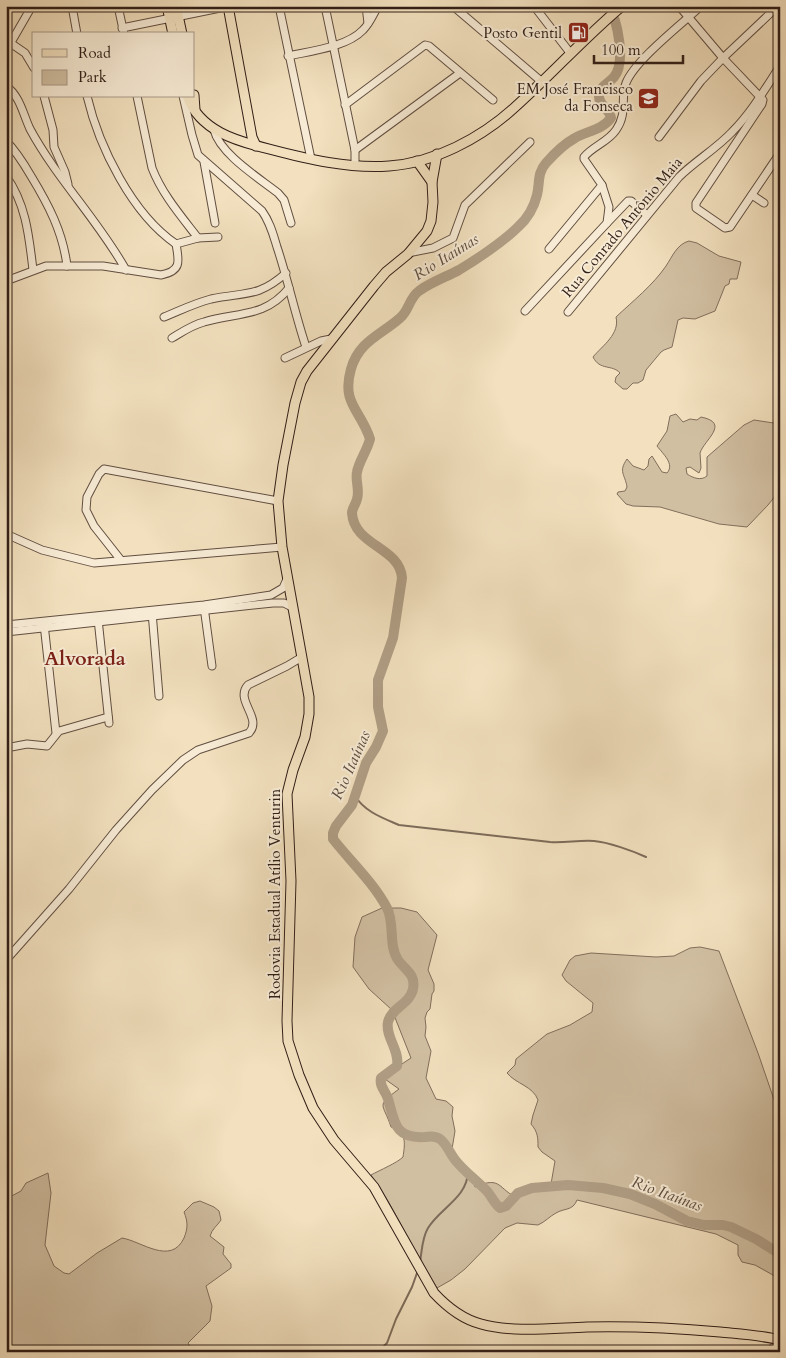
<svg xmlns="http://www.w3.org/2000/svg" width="786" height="1358" viewBox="0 0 786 1358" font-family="Cardo,serif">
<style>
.green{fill:#d1bfa2;stroke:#816e5c}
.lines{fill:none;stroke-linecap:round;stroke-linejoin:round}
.stream{stroke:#7d6b59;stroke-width:2}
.river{stroke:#b09e85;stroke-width:10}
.minor-casing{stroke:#614e41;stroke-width:9}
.major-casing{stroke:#311e17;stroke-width:11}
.minor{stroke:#f7ebd5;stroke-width:7}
.major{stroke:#f2e0be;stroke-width:9}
.labels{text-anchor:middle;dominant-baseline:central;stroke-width:4;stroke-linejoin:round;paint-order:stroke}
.poi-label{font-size:15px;fill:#311e17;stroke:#f7ebd5;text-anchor:end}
.street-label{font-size:15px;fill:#311e17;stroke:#f7ebd5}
.water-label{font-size:16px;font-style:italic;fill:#5d4b3e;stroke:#f7ebd5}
.district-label{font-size:20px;font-weight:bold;fill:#7a1f14;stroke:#f7ebd5}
</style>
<rect width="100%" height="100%" fill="#f2e0be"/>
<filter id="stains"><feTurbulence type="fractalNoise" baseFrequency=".004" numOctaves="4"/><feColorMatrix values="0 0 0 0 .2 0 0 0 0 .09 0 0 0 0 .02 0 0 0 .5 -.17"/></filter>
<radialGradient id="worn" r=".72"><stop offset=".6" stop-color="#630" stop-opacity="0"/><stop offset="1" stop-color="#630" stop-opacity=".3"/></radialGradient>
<!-- green -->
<g class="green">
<path d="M689,241L697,243L719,256L741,262L737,279H730L729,284L725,286L715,311L695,319L683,318L678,320L672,347L664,350L661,352L646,370L643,380L638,383H633L627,389H623L615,382L616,377L620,373C612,364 600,371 593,357C603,345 620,334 616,317C633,301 653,285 666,266C672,257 677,244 689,241Z"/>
<path d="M676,414L683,422L690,419L697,420L701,417C731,423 704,440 700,453L701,468L699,473L690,467L686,468L687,474C693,478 701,481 707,476V457L744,425L754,420L780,424V490L768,505L747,527L719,524L660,507L633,506L626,504L617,494L618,492L625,491L627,487C625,474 618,472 627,459L633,466L644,470L648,466L649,459L652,456L662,472L667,473C675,464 663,454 657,446L667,431L670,416Z"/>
<path d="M382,908H401L417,912L437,935L428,970L434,984V991L432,994L430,1009L427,1012L425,1018L426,1027L425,1036L431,1051L426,1078L436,1099L446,1101L453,1107L452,1116L455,1131L451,1155L474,1183L475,1187C502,1175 498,1190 518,1198L533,1189L548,1187L551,1184L555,1161L542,1152L538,1147C538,1138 538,1132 531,1124L533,1115L538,1100C533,1086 516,1084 507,1073L515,1065L516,1059L547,1034L570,1025L592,1012L593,1003L566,981L562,975L570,960L575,956L591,953L656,957L674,956L690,948L700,947L719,951L758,1053L780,1117V1279L755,1265L742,1262L738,1255V1245L716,1234L577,1200C573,1211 564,1208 556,1213C550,1216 545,1222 538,1225L517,1223L505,1228L465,1269L451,1280L437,1288C412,1252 397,1210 371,1175C380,1170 397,1163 403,1157C405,1143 407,1132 391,1127C383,1102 375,1107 399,1089L382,1077L411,1058L392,1010L369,989L353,967L355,937L362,917Z"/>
<path d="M48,1173L51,1193L45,1245L54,1266L64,1273L69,1274L97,1253L122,1238C141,1241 171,1266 184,1238C188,1228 188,1222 184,1212L193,1203L200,1201L214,1207L219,1211L221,1220C217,1226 212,1229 210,1236L224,1247L223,1254L231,1264V1268L206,1286L212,1306L210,1321L188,1343L193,1352H6V1199L21,1191L26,1183Z"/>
<polygon points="774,1340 780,1341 780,1352 764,1352"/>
</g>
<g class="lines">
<!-- stream -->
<g class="stream">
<path d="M355,796C365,812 383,818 399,825L550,842C565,843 579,840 594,841C608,842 633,851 646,857"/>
<path d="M420,1262C422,1250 422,1238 428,1228C440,1208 467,1198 468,1172"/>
<polyline points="378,1352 387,1343 396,1319 412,1287 417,1273"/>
</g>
<!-- river -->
<path class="river" d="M608,6C618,20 626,63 614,77C609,83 600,86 599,95C598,105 610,109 611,118C602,130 587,131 575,138C564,144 554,154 546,163C537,173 540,183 537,195C534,207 527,219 518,227C504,241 476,260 459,270C446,277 431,282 419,291C409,298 409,311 400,318C381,335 359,341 351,369C341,404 361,410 370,439C367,451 359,461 357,472C355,480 360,490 357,499C356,504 352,508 352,513C354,546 400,547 402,578L393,638L378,680V707L383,731L376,747L366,763L352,805L336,826L333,833V839C351,862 373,882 387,908C395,923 388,945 398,960C405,970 416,974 413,989C410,1004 391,1008 388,1022C385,1037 400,1050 397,1066L381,1078C379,1087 386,1091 388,1099C395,1122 394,1139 425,1137C431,1136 436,1136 440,1139C447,1144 450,1154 456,1161C464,1171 476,1180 486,1190C491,1195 494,1203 500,1208L506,1206L518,1193L532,1188L568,1185L603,1188L630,1194L655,1204L687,1221L704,1225H723L731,1227L756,1239L780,1254"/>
<defs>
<g id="minor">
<polyline points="72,6 77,34"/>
<polyline points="118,6 124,34"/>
<polyline points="279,6 311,159"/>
<polyline points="325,6 355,150 355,166"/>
<polyline points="366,6 368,23"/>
<polyline points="453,6 542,82"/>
<polyline points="534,6 571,54"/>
<polyline points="679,6 723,58 763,100 762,104 696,203 696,208 725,228 730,227 780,153"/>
<polyline points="122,28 230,6"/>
<polyline points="6,40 25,53 34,68"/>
<polyline points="6,51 32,6"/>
<path d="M288,56C311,51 347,47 363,30C370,23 373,15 378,6"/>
<path d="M6,86C20,96 23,114 30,129C57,179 98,220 126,270"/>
<polyline points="44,96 53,130 54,147 65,172 68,184"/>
<path d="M87,96C99,147 132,214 176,244"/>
<path d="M137,96L152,168C162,194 181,216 198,238"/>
<path d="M183,96L192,135L198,155L262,211C270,222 273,234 277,247C288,280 295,314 306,347"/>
<polyline points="345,105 425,45 429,46 493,100"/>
<path d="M214,130C220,154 259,178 278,193L284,200L291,223"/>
<polyline points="659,137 701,81 723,58 778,6"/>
<path d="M6,141C16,151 24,164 31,176C48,204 63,232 67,266"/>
<polyline points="355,150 460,73"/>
<polyline points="204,162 215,223"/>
<path d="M6,176C26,204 29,236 33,270"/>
<polyline points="752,195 764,203"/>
<polyline points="607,223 628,201 631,201 647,215"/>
<polyline points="176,244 198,238 218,237"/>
<path d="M549,249L602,185L584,159V157C593,146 608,142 616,130C628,113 620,98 626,83C635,60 682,24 701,6"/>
<polyline points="408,253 433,248 453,238 465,205 530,142"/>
<path d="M6,281L46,266H103L161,275C182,271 179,261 176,244"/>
<polyline points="525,311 607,223 609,207 602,185"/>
<path d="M568,312L679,177C695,161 716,149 732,132C751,113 765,89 780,66"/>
<path d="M164,317C179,311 195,303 211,299C244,292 258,298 286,273"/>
<path d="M172,338C182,332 192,325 204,322C237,312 265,318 289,288"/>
<polyline points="285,358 321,341 331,339"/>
<polyline points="6,534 42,550 94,563 282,547"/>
<polyline points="120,559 94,526 86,510 87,497 99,474 104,469 278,501"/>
<polyline points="204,607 212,666"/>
<polyline points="152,612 159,696"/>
<polyline points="98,619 109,723"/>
<polyline points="44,624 56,733"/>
<polyline points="6,625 204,605 271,595 283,588 287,579"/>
<polyline points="6,632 273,603 284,603 292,607"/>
<polyline points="6,748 27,744 47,746 59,731 108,717"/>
<path d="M6,960L69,889L116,830L152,790L183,760L198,750L249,733C263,718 234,700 248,685L287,666L302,657"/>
</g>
<g id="major">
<polyline points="167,6 173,34"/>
<polyline points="176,6 182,34"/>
<polyline points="228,6 252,137 256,146"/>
<polyline points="194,95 195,110"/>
<path d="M187,96C200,131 236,141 269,149C307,159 349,169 389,166C434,163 481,138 514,108C551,75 584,38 622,6"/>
<path d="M437,154L432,182L433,202L431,221L427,231L408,254L386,272L374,286L307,371L301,382L295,403L283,465L278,501L282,547L304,669L309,697V714L305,737L293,770L287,794L291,881L287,1021L288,1041L299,1075L313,1108L334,1140L374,1187L434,1293C447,1307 462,1319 481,1324C512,1333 554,1328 587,1327C632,1326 675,1328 720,1332C740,1334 760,1335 780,1340"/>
<polyline points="417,161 432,182"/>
</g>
</defs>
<!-- minor casing -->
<use href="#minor" class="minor-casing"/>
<!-- major casing -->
<use href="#major" class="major-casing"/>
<!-- minor -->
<use href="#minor" class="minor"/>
<!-- major -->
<use href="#major" class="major"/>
</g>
<!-- icons -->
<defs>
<symbol id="fuel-square" viewBox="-11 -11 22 22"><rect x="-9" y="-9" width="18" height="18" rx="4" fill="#8f2418" stroke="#f7ebd5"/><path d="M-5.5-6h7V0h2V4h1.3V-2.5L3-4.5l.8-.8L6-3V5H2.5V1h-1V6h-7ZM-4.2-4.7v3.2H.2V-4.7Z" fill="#fff"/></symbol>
<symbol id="school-square" viewBox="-11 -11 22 22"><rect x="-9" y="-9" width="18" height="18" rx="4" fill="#8f2418" stroke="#f7ebd5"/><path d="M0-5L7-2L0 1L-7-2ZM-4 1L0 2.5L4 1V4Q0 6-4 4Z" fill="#fff"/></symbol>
</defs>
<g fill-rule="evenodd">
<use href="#fuel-square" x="566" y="20" width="25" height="25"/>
<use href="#school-square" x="636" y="86" width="25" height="25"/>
</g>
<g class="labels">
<!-- poi labels -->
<g class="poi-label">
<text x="562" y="33">Posto Gentil</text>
<text x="633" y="89">EM José Francisco<tspan x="633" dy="17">da Fonseca</tspan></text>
</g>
<!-- street labels -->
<g class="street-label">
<text transform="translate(622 227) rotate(-50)">Rua Conrado Antônio Maia</text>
<text transform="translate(275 894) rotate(-90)">Rodovia Estadual Atílio Venturin</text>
</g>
<!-- water labels -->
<g class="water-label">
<text transform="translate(446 257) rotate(-32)">Rio Itaúnas</text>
<text transform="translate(351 765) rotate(-66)">Rio Itaúnas</text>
<text transform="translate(667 1194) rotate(20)">Rio Itaúnas</text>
</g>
<!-- district labels -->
<g class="district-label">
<text x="85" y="658">Alvorada</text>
</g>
</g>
<!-- margin -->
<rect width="786" height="1358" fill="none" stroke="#f2e0be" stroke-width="25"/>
<rect x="8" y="8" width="771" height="1343" fill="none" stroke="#311e17" stroke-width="2.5"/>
<rect x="12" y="12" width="761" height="1333" fill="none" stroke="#311e17"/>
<!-- legend -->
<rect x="32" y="32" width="162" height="65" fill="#f7ebd5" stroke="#a89989"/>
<rect x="42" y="49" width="25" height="8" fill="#f2e0be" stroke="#a89989"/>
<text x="78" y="58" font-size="15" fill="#311e17">Road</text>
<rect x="42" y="70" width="25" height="15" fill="#d1bfa2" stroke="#a89989"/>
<text x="78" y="82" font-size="15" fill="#311e17">Park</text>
<!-- scale -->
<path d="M594 55v8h89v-8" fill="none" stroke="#311e17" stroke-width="2.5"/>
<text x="601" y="55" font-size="15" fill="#311e17" stroke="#f7ebd5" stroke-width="4" paint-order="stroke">100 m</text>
<rect width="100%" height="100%" filter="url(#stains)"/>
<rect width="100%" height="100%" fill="url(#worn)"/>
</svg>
